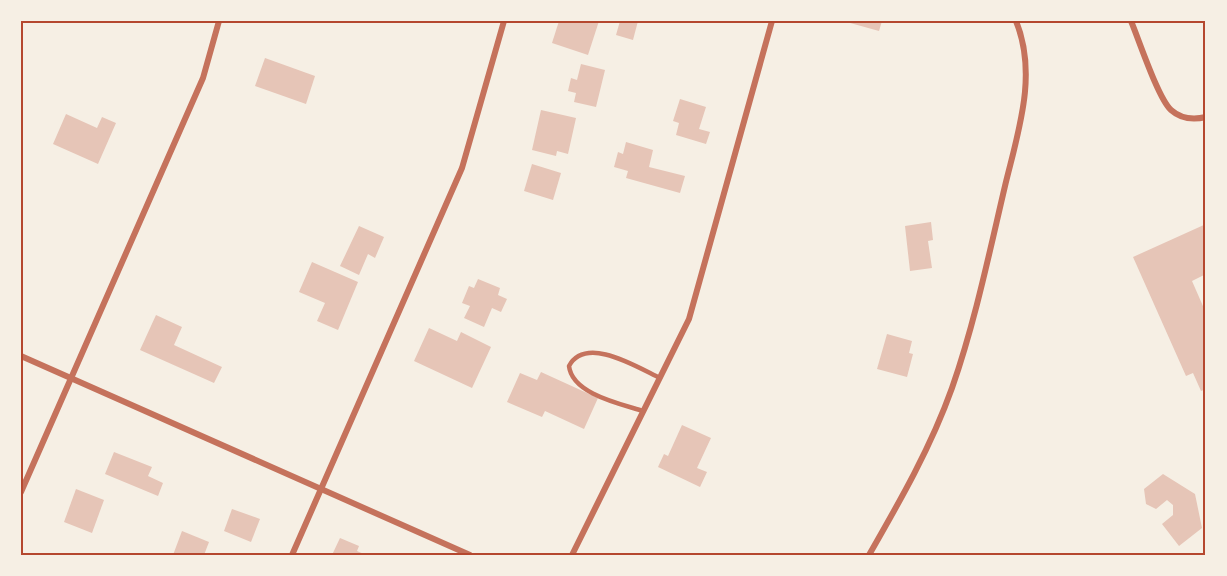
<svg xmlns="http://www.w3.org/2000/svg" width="1227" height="576" viewBox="0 0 1227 576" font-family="'DejaVu Sans',sans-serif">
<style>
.building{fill:#e6c5b7}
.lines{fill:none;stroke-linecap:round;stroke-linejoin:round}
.service{stroke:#c5725c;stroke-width:4.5}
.minor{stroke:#c5725c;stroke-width:6}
.neatline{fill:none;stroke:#b5482f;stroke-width:2}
</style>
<rect width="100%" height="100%" fill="#f6efe4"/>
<!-- building -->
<g class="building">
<polygon points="559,21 599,21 588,55 552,43"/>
<polygon points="620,21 638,21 633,40 616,35"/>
<polygon points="843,21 882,21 879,31"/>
<polygon points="265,58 315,76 306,104 255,86"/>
<polygon points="581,64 605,70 596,107 574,102 576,93 568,91 571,78 577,80"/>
<polygon points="680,99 706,107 699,129 710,132 706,144 676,135 679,123 673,121"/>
<polygon points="541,110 576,118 568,154 557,151 556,156 532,150"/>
<polygon points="66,114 97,128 102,117 116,123 98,164 53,144"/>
<polygon points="626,142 653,150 649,167 685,176 680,193 626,178 628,171 614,167 618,152 623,154"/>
<polygon points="532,164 561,173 553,200 524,191"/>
<polygon points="931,222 933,240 928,241 932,268 910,271 905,226"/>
<polygon points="1206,224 1206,274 1192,281 1206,313 1206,389 1201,391 1193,373 1186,376 1133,257"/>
<polygon points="359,226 384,237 375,258 368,254 359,275 340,266"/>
<polygon points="312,262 358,282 338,330 317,321 325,303 299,292"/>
<polygon points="478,279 500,288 498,295 507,299 501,312 492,308 484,327 464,318 470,306 462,303 469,286 474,288"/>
<polygon points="156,315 182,327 174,345 222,367 214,383 140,350"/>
<polygon points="429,328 457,341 461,332 491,347 472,388 414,361"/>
<polygon points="887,334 912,341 909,353 913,354 907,377 877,369"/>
<polygon points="541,372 598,398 584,429 545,411 542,417 507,402 520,373 537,380"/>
<polygon points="682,425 711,438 697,468 707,472 700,487 658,467 664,454 668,456"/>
<polygon points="114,452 152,467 148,476 163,483 158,496 105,474"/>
<polygon points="1163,474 1195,494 1202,528 1179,546 1162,524 1173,515 1173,505 1167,500 1156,509 1146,504 1144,489"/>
<polygon points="76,489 104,500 92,533 64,522"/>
<polygon points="232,509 260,519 251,542 224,531"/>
<polygon points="182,531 209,542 204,555 173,555"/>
<polygon points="340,538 359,546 357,551 366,555 332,555"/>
</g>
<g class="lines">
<!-- service -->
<path class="service" d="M643,411C621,404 572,394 569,366C586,335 637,367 660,378"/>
<!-- minor -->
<g class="minor">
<path d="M1131,21C1139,40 1158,98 1171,110C1181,119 1193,120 1206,117"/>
<polyline points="21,356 470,555"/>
<polyline points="21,492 203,78 219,21"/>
<polyline points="292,555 462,168 504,21"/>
<polyline points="572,555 689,319 772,21"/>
<path d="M869,555C900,501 931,447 952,388C975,322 989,254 1005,186C1018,132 1038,75 1016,21"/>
</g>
</g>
<!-- border -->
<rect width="1227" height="576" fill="none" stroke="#f6efe4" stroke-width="45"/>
<rect x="22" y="22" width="1182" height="532" class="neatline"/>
</svg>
